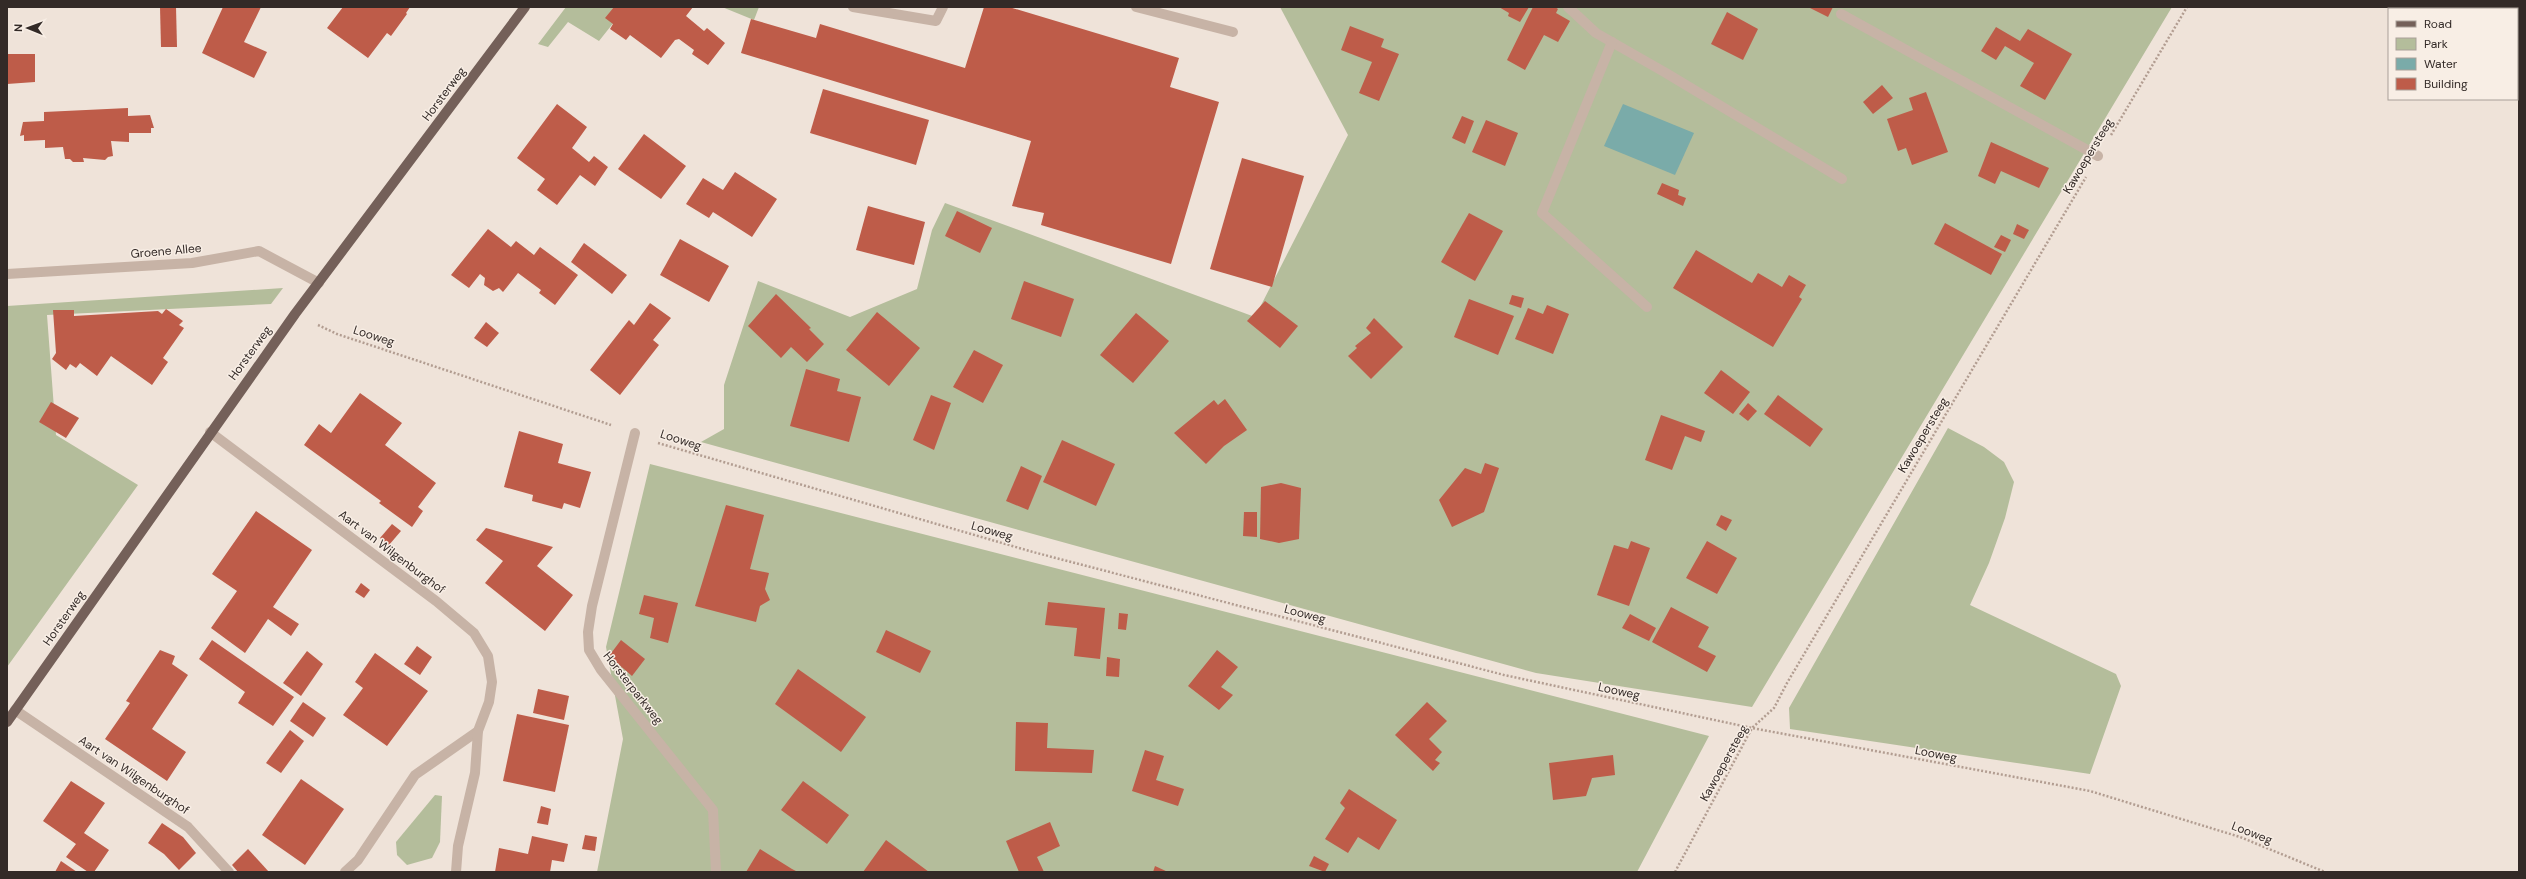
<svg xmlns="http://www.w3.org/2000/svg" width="2526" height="879" viewBox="0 0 2526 879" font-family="'DM Sans',sans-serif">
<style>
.green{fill:#b4bd9b}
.water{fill:#7aaba9}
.building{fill:#be5c49}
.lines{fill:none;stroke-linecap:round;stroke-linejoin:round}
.path{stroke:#b29d91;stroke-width:2.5;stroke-dasharray:2 2;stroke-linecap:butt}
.minor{stroke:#c7b3a6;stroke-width:10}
.major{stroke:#746059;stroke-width:10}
.labels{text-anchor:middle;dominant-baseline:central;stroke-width:3;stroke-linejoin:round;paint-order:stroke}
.street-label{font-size:12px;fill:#332a27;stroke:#f8eee5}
</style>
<rect width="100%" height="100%" fill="#efe3d9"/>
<!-- green -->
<g class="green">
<polygon points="566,7 626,7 599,41 568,22 548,47 538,44"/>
<polygon points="722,7 759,7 754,20"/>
<polygon points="1280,7 2172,7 1752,707 1536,673 701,442 724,429 724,385 758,281 850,317 917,289 932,230 945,203 1255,317 1348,135"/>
<polygon points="283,288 271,304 47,315 56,435 138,485 7,667 7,306"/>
<polygon points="1948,428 1984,447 2004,462 2014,482 2005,518 1989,563 1970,605 2116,674 2121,686 2090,774 1790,729 1789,708"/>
<polygon points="650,464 1709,736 1637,872 597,872 623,739 606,647"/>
<polygon points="435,795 442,796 440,842 432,858 407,865 397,855 396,842"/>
</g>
<!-- water -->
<polygon class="water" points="1623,104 1694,133 1675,175 1604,146"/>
<!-- building -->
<g class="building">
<polygon points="160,7 176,7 177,47 161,47"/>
<polygon points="223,7 261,7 244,42 267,52 254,78 202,53"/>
<polygon points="343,7 410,7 406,13 407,14 391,36 387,33 368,58 327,28"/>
<polygon points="614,7 693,7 686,16 704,31 707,28 725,43 708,65 692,54 694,50 679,39 675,40 661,58 630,35 626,40 610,29 613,24 605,18"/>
<polygon points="984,7 1009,7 1179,58 1170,87 1219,102 1171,264 1041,225 1044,213 1012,206 1031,141 741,53 751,19 816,38 820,24 965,68"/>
<polygon points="1499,7 1529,7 1520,22 1508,16 1509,13"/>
<polygon points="1533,7 1555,7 1558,9 1556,13 1570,21 1558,42 1544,35 1525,70 1507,60"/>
<polygon points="1808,7 1833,7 1828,17"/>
<polygon points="1727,12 1758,29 1743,60 1711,44"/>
<polygon points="1350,26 1384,39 1381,47 1399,54 1379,101 1359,93 1372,62 1341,50"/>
<polygon points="1996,27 2020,41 2028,29 2072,54 2045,100 2020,86 2034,63 2005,46 1996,60 1981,51"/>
<polygon points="7,54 35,54 35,82 7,84"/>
<polygon points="1882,85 1893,98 1873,114 1863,102"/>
<polygon points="823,89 929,120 916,165 810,133"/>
<polygon points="1926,92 1948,152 1912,165 1906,148 1898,151 1887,119 1913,110 1909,98"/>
<polygon points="557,104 587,127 572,148 589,162 594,156 608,167 595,186 580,175 557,205 537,190 545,179 517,158"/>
<polygon points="128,108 128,116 150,115 154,128 151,128 151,133 129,133 129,142 111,141 113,156 108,157 105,160 83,158 84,162 73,162 70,159 65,159 63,147 45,148 45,140 24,141 24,135 20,136 23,122 44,121 44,112"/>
<polygon points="1462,116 1474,121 1465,144 1452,138"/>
<polygon points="1486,120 1518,133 1505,166 1472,152"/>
<polygon points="644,134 686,166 661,199 618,169"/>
<polygon points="1991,142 2049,168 2039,188 2001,171 1995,184 1978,176"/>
<polygon points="1242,158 1304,176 1272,287 1210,269"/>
<polygon points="735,172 777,199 752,237 713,212 709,218 686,204 703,178 723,190"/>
<polygon points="1662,183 1679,190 1678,195 1686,198 1683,206 1657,194"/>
<polygon points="868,206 925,222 914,265 856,250"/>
<polygon points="957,211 992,228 980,253 945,236"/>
<polygon points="1469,213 1503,231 1475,281 1441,262"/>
<polygon points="1945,223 2002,254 1991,275 1934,244"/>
<polygon points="2017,224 2029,230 2024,239 2013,234"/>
<polygon points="488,229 511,247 516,241 534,255 540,247 578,275 555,305 539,293 541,290 518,273 503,292 499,288 493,291 484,285 485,278 480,274 469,288 451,275"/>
<polygon points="2001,235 2011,240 2005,252 1994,247"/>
<polygon points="680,239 729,266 709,302 660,275"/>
<polygon points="584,243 627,275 612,294 571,262"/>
<polygon points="1696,250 1752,283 1758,273 1782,287 1789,275 1806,285 1799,297 1802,299 1773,347 1673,288"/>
<polygon points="1024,281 1074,299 1061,337 1011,319"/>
<polygon points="776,294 811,328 809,329 824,344 807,362 791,347 781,358 748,326"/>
<polygon points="1512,295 1524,298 1521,308 1509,304"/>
<polygon points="1469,299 1514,316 1498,355 1454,337"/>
<polygon points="1265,301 1298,326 1280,348 1247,321"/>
<polygon points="650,303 671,318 653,340 659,345 620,395 590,370 629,320 634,325"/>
<polygon points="1547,305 1569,314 1553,354 1515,339 1528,308 1543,314"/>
<polygon points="166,309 183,321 179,325 184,328 163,358 168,362 152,385 111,356 97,376 80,363 76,368 70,364 66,370 52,359 56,353 53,310 74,310 74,316 158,311 162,314"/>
<polygon points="877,312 920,348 889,386 846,350"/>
<polygon points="1136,313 1169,341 1133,383 1100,355"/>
<polygon points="1374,318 1403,347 1371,379 1348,356 1357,348 1355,346 1371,333 1366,328"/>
<polygon points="486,322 499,333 487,347 474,338"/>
<polygon points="974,350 1003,365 983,403 953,387"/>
<polygon points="806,369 840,379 837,391 861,397 849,442 790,426"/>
<polygon points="1721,370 1750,392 1733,414 1704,393"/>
<polygon points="360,393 402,423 385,445 436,483 418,507 423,511 412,527 379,503 381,501 304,445 319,424 331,433"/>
<polygon points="931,395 951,403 934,450 913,440"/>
<polygon points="1778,395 1823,429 1810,447 1764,414"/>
<polygon points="1225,399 1247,430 1224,446 1206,464 1174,433 1214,400 1218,405"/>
<polygon points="51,402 79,418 66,438 39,422"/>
<polygon points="1748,403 1757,411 1748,421 1739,414"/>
<polygon points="1661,415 1705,431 1701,442 1685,436 1672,470 1645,460"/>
<polygon points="519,431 563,444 558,463 591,472 580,508 564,503 562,509 532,501 533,495 504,487"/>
<polygon points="1062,440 1115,464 1096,506 1043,482"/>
<polygon points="1485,463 1499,468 1484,512 1452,527 1439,500 1465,468 1481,474"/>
<polygon points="1021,466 1042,476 1028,510 1006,501"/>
<polygon points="1281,483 1301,488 1299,539 1279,543 1260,539 1261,487"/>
<polygon points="726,505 764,515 750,569 769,573 765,589 770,600 760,606 756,622 695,606"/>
<polygon points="256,511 312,550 273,607 299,624 291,636 268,619 245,653 211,628 237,591 212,574"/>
<polygon points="1244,512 1257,512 1257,537 1243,536"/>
<polygon points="1721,515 1732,520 1726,531 1716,525"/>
<polygon points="392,524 401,531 389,545 380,538"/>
<polygon points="486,528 553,547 537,566 573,595 545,631 485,583 503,561 476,540"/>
<polygon points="1631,541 1650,548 1629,606 1597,595 1614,545 1628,549"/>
<polygon points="1707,541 1737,558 1717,594 1686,578"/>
<polygon points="361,583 370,590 364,598 355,592"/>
<polygon points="644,595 678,603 668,643 650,638 654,618 639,614"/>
<polygon points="1048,602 1105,608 1100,659 1074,656 1077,628 1045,625"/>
<polygon points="1671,607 1709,627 1698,647 1716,656 1707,672 1652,642"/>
<polygon points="1119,613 1128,614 1126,630 1118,629"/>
<polygon points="1630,614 1656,628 1649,641 1622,628"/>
<polygon points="886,630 931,651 920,673 876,652"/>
<polygon points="212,640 294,697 273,726 238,703 245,692 199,659"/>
<polygon points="621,640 645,659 632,676 609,656"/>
<polygon points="417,646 432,657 420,675 404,664"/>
<polygon points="160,650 175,656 172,664 188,675 152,729 186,752 167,781 105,739 130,703 126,701"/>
<polygon points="1217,650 1238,667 1221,687 1233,695 1219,710 1188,686"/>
<polygon points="307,651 323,664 301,696 283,683"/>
<polygon points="375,653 428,691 387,746 343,715 363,688 355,682"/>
<polygon points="1107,657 1120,659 1119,677 1106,676"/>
<polygon points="798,669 866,717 841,752 775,704"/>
<polygon points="538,689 569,696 564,720 533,713"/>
<polygon points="303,702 326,718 313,737 290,721"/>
<polygon points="1427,702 1447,721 1429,739 1442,752 1435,760 1440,763 1433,771 1395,735"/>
<polygon points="517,714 569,725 555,792 503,781"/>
<polygon points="1016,722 1048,723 1047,748 1094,750 1092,773 1015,771"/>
<polygon points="290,730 304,741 281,773 266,763"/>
<polygon points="1145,750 1164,756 1156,780 1184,789 1178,806 1132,791"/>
<polygon points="1613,755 1615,775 1592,778 1586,796 1553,800 1549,763"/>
<polygon points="301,779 344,809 305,865 262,835"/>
<polygon points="71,781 105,803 84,833 109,850 94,872 88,872 66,857 76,844 43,821"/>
<polygon points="803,781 849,815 827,844 781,810"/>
<polygon points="1349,789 1397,820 1379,850 1358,837 1348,853 1325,839 1345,808 1340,803"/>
<polygon points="541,806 551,809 548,825 537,823"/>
<polygon points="1050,822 1060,846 1037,857 1044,872 1019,872 1006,841"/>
<polygon points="162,823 183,837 196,853 179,870 164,854 148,843"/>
<polygon points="585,835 597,837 595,851 582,849"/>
<polygon points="532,836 568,844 564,862 552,860 550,872 495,872 499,848 528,854"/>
<polygon points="886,840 929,872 863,872"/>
<polygon points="248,849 269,872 238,872 232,865"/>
<polygon points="760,849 792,869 798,872 746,872"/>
<polygon points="1314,856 1329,864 1325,872 1309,866"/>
<polygon points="61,861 77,872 55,872"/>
<polygon points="1155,866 1168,872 1153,872"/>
</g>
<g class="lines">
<!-- path -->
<g class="path">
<polyline points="2111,135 2187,7"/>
<polyline points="318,325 337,334 611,425"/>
<polyline points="658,443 1033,552 1504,675 1752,728 2090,791 2240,837 2325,872"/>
<polyline points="1675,872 1752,728 1774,708 1787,683 2086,177"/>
</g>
<!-- minor -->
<g class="minor">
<polyline points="853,7 936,21 943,7"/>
<polyline points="1136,7 1233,32"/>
<polyline points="1568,7 1596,33 1666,73 1842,179"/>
<polyline points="1841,14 2098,156"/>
<polyline points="1612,42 1542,213 1647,307"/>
<polyline points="7,274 192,263 259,251 319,283"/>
<polyline points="210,432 436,601 474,633 488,656 492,682 489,702 478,731 415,775 358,860 345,872"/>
<polyline points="635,433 592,606 588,632 589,650 601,670 713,810 716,872"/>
<polyline points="15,710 188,827 229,872"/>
<polyline points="456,872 458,846 475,773 478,731"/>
</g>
<!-- major -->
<polyline class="major" points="7,722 295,314 525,7"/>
</g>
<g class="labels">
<!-- street labels -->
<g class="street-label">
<text transform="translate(444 94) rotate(-53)">Horsterweg</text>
<text transform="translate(2088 156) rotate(-59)">Kawoepersteeg</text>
<text transform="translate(166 251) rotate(-5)">Groene Allee</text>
<text transform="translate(374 336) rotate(18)">Looweg</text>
<text transform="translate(250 353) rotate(-54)">Horsterweg</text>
<text transform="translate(1923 435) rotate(-59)">Kawoepersteeg</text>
<text transform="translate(681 440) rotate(18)">Looweg</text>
<text transform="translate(992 531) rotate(16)">Looweg</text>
<text transform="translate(392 552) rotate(37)">Aart van Wilgenburghof</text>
<text transform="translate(1305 614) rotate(15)">Looweg</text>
<text transform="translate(64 618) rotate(-55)">Horsterweg</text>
<text transform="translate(633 688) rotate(52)">Horsterparkweg</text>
<text transform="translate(1619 691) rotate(12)">Looweg</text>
<text transform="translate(1936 754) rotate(11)">Looweg</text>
<text transform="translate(1724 763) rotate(-61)">Kawoepersteeg</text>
<text transform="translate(134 775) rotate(34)">Aart van Wilgenburghof</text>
<text transform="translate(2252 833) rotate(21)">Looweg</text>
</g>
</g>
<!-- border -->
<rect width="2526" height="879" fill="none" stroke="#332a27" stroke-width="16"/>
<!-- legend -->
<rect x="2388" y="8" width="130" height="92" fill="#f8eee5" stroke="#a9a099"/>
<rect x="2396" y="21" width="20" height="6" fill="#746059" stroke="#a9a099"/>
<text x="2424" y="28" font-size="12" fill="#332a27">Road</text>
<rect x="2396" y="38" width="20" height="12" fill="#b4bd9b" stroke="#a9a099"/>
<text x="2424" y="48" font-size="12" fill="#332a27">Park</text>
<rect x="2396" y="58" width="20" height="12" fill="#7aaba9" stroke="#a9a099"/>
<text x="2424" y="68" font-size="12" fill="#332a27">Water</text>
<rect x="2396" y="78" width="20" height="12" fill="#be5c49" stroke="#a9a099"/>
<text x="2424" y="88" font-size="12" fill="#332a27">Building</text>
<!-- north arrow -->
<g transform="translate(28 28) rotate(271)" stroke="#f8eee5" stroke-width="3" paint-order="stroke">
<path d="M0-3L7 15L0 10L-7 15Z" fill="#332a27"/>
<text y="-6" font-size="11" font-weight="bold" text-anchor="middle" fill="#332a27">N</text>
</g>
</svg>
